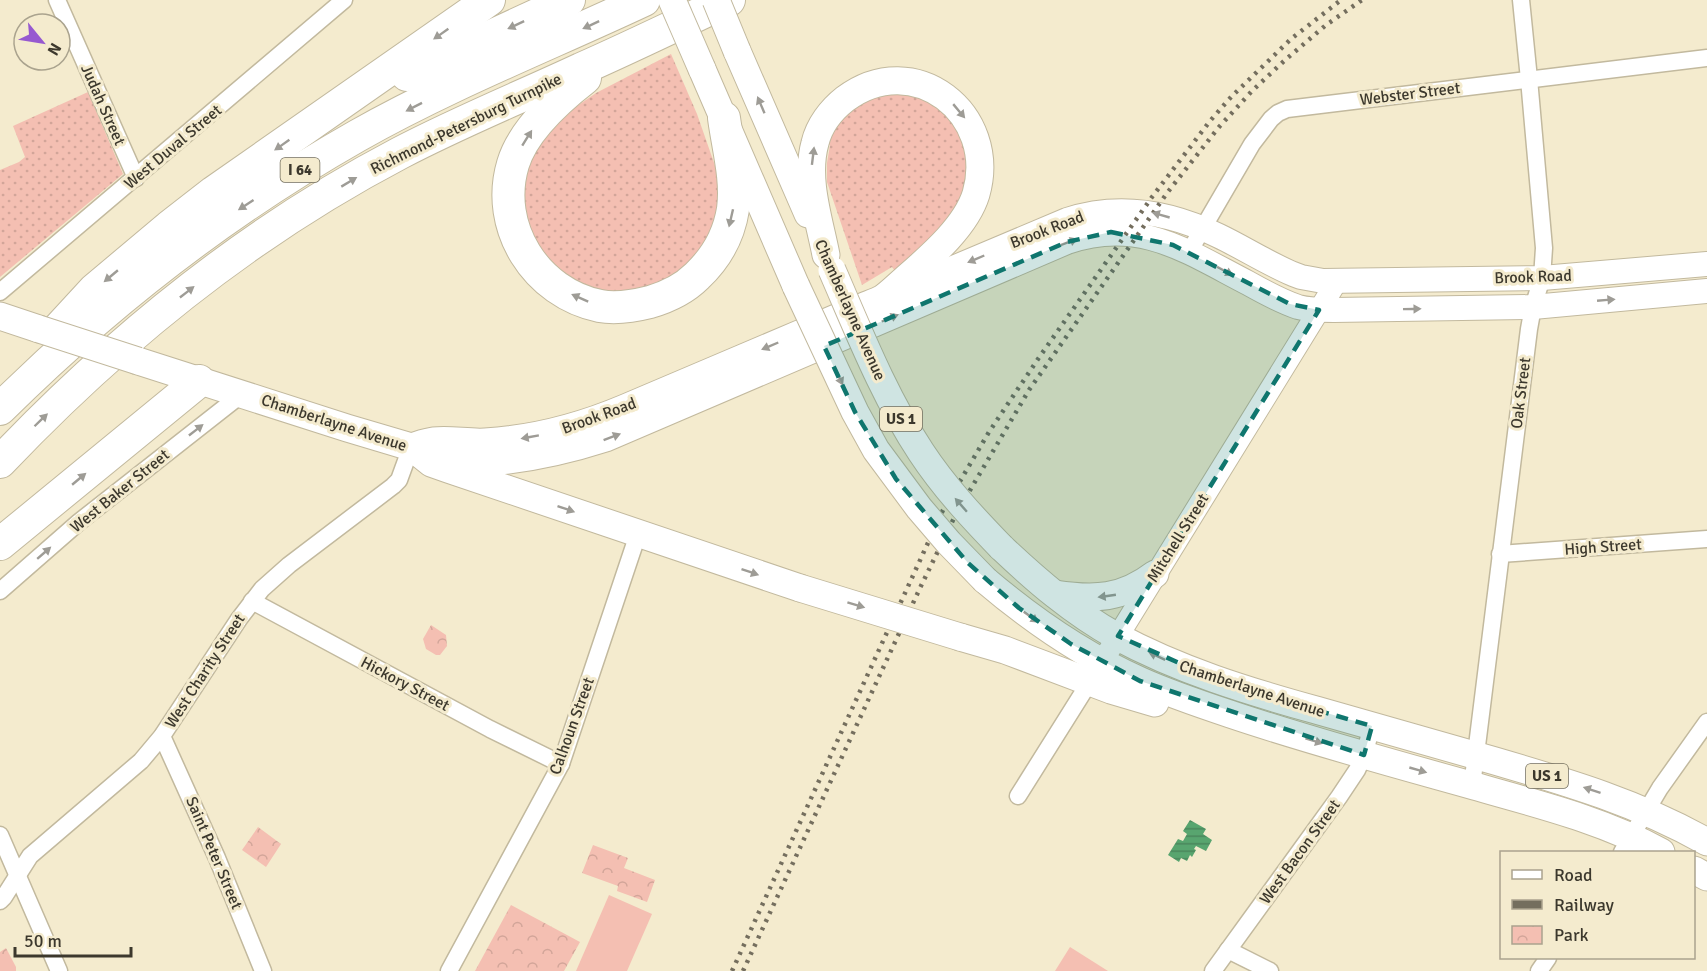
<svg xmlns="http://www.w3.org/2000/svg" width="1707" height="971" viewBox="0 0 1707 971" font-family="Signika,sans-serif">
<style>
.grass{fill:url(#grass-dots)}
.park{fill:url(#park-crowns)}
.pitch{fill:#f4bfb2}
.water{fill:url(#water-rules)}
.lines{fill:none;stroke-linecap:round;stroke-linejoin:round}
.minor-casing{stroke:#c2b99e;stroke-width:19}
.tertiary-casing{stroke:#c2b99e;stroke-width:23}
.secondary-casing{stroke:#c2b99e;stroke-width:26}
.primary-casing{stroke:#c2b99e;stroke-width:29}
.motorway-casing{stroke:#c2b99e;stroke-width:34}
.minor{stroke:#fff;stroke-width:16}
.tertiary{stroke:#fff;stroke-width:21}
.secondary{stroke:#fff;stroke-width:24}
.primary{stroke:#fff;stroke-width:27}
.motorway{stroke:#fff;stroke-width:32}
.rail{stroke:#746e5e;stroke-width:4.5;stroke-dasharray:3 6;stroke-linecap:butt}
.primary-bridge-casing{stroke:#c2b99e;stroke-width:29;stroke-linecap:butt}
.primary-bridge{stroke:#fff;stroke-width:27}
.oneway{fill:#9e9c96}
.marked{fill:#0f766e;fill-opacity:0.2;stroke:#0f766e;stroke-width:4.5;stroke-dasharray:12 8;stroke-linejoin:round}
.labels{text-anchor:middle;dominant-baseline:central;stroke-width:6;stroke-linejoin:round;paint-order:stroke}
.shield{fill:#f4ebce;stroke:#736e5d;stroke-width:1.5}
.shield-label{font-size:15px;font-weight:bold;fill:#3c382d}
.street-label{font-size:16px;fill:#3c382d;stroke:#f4ebce}
</style>
<defs>
<pattern id="grass-dots" width="8" height="8" patternUnits="userSpaceOnUse" patternTransform="scale(1.5)"><rect width="8" height="8" fill="#f4bfb2"/><path d="M2 2h.1M6 6h.1" fill="none" stroke="#d2a599" stroke-width="1.8" stroke-linecap="round"/></pattern>
<pattern id="park-crowns" width="20" height="18" patternUnits="userSpaceOnUse" patternTransform="scale(1.5)"><rect width="20" height="18" fill="#f4bfb2"/><path d="M2 6a3 3 0 1 1 6 0M12 15a3 3 0 1 1 6 0" fill="none" stroke="#d2a599"/></pattern>
<pattern id="water-rules" width="6" height="5" patternUnits="userSpaceOnUse" patternTransform="scale(1.5)"><rect width="6" height="5" fill="#58a56f"/><path d="M0 2.5h6" fill="none" stroke="#4a875c"/></pattern>
</defs>
<rect width="100%" height="100%" fill="#f4ebce"/>
<!-- grass -->
<g class="grass">
<polygon points="671,54 697,114 720,180 722,221 680,278 618,296 564,279 528,236 522,182 537,142 564,115 596,93"/>
<polygon points="88,92 123,174 0,277 0,170 19,162 25,157 13,126"/>
<polygon points="881,92 931,99 962,131 970,180 946,227 895,271 892,267 862,285 827,182 827,163 830,145 825,143 849,108"/>
</g>
<!-- park -->
<g class="park">
<polygon points="431,625 446,635 447,646 440,655 436,655 426,649 423,639"/>
<polygon points="258,827 281,844 266,867 242,850"/>
<polygon points="593,845 628,858 624,868 655,880 647,902 617,891 618,886 582,873"/>
<polygon points="511,905 580,942 564,971 475,971"/>
<polygon points="6,948 16,967 16,971 0,971 0,952"/>
</g>
<!-- pitch -->
<g class="pitch">
<polygon points="609,895 652,914 627,971 576,971"/>
<polygon points="1070,947 1108,971 1055,971"/>
</g>
<!-- water -->
<polygon class="water" points="1190,820 1206,829 1203,834 1212,840 1206,851 1196,846 1194,849 1196,850 1192,857 1190,855 1187,861 1181,858 1179,862 1168,855 1178,839 1183,841 1187,834 1183,831"/>
<g class="lines">
<defs>
<g id="minor">
<polyline points="57,0 136,178"/>
<polyline points="1189,252 1252,144 1271,119 1278,113 1287,109 1707,58"/>
<polyline points="0,292 344,0"/>
<polyline points="1500,554 1707,539"/>
<polyline points="0,591 79,522 242,394"/>
<polyline points="252,601 490,729 561,764"/>
<polyline points="162,736 217,858 263,971"/>
<polyline points="1472,786 1529,329 1533,307 1542,278 1544,248 1529,79 1521,0"/>
<polyline points="1018,796 1094,675"/>
<polyline points="0,835 59,971"/>
<polyline points="1622,852 1660,788 1707,722"/>
<polyline points="0,901 4,897 30,856 141,761 162,736 239,619 262,589 289,565 393,486 399,480 411,447"/>
<polyline points="1228,950 1270,971"/>
<polyline points="449,971 561,764 638,534"/>
<polyline points="1213,971 1339,797 1357,770 1364,755 1372,726"/>
<polyline points="1539,971 1548,958"/>
</g>
<polyline id="tertiary" points="1102,662 1337,281"/>
<g id="secondary">
<path d="M894,293L1067,220C1119,203 1170,212 1219,236C1244,248 1267,263 1293,274L1301,277L1323,281L1542,278L1707,264"/>
<path d="M445,464C501,467 554,456 607,439L1067,242C1139,217 1186,251 1248,283C1264,292 1280,301 1298,307C1309,310 1322,310 1334,310L1533,307L1707,291"/>
</g>
<g id="primary">
<polyline points="737,51 808,214"/>
<polyline points="702,69 796,286"/>
<polyline points="0,316 39,329"/>
<polyline points="138,361 347,428 411,447 431,463 448,469 800,588"/>
<path d="M411,447C418,445 426,442 434,441C450,439 468,443 485,442C534,439 580,427 625,408C685,383 744,357 804,332C822,324 840,316 858,309C866,305 876,302 883,298C890,293 897,286 904,280C929,258 966,227 976,194C999,114 914,47 845,99C831,110 819,126 815,143C805,179 819,219 826,255"/>
<path d="M1001,547C1037,581 1073,612 1116,636C1179,670 1247,691 1316,710C1376,727 1436,744 1495,761C1570,783 1638,803 1707,842"/>
<path d="M985,580C1032,620 1084,656 1141,681C1170,694 1200,704 1230,714C1310,741 1392,763 1474,786C1537,804 1603,820 1661,852"/>
<path d="M1055,594C1095,600 1122,599 1155,574"/>
<polyline points="960,637 1005,650 1111,690 1155,703"/>
<polyline points="1694,870 1707,877"/>
</g>
<g id="motorway">
<polyline points="407,75 569,0"/>
<path d="M585,78C558,99 523,130 513,164C494,227 536,293 600,306C616,309 634,306 650,302C667,297 684,289 697,276C716,258 729,235 733,209C737,179 728,148 724,118"/>
<polyline points="59,328 94,290 169,227 214,192 489,0"/>
<path d="M0,409C107,303 225,211 357,136C449,84 548,45 644,0"/>
<path d="M0,462C116,340 251,231 400,153C459,122 521,97 581,69C631,47 680,23 729,0"/>
<polyline points="0,544 199,381"/>
</g>
</defs>
<!-- minor casing -->
<use href="#minor" class="minor-casing"/>
<!-- tertiary casing -->
<use href="#tertiary" class="tertiary-casing"/>
<!-- secondary casing -->
<use href="#secondary" class="secondary-casing"/>
<!-- primary casing -->
<use href="#primary" class="primary-casing"/>
<!-- motorway casing -->
<use href="#motorway" class="motorway-casing"/>
<!-- minor -->
<use href="#minor" class="minor"/>
<!-- tertiary -->
<use href="#tertiary" class="tertiary"/>
<!-- secondary -->
<use href="#secondary" class="secondary"/>
<!-- primary -->
<use href="#primary" class="primary"/>
<!-- motorway -->
<use href="#motorway" class="motorway"/>
<!-- rail -->
<g class="rail">
<polyline points="732,971 943,510 989,432 1038,359 1152,197 1210,121 1232,96 1291,39 1341,0"/>
<polyline points="743,971 920,588 956,514 1029,390 1167,193 1219,127 1252,91 1284,61 1326,25 1362,0"/>
</g>
<defs>
<g id="primary-bridge">
<polyline points="672,0 702,69"/>
<polyline points="716,0 737,51"/>
<path d="M832,270C859,332 884,396 921,452C944,487 972,517 1001,547"/>
<polyline points="796,286 855,412 876,450 919,508 949,543 985,580"/>
<polyline points="39,329 138,361"/>
<polyline points="800,588 960,637"/>
</g>
</defs>
<!-- primary-bridge casing -->
<use href="#primary-bridge" class="primary-bridge-casing"/>
<!-- primary-bridge -->
<use href="#primary-bridge" class="primary-bridge"/>
</g>
<!-- one-way arrows -->
<defs><path id="oneway-solid" d="M-6-.8H1V-3.2L6.5 0L1 3.2V.8H-6Z" transform="scale(1.5)"/></defs>
<g class="oneway">
<use href="#oneway-solid" transform="translate(516 25) rotate(155)"/>
<use href="#oneway-solid" transform="translate(591 25) rotate(155)"/>
<use href="#oneway-solid" transform="translate(441 34) rotate(145)"/>
<use href="#oneway-solid" transform="translate(761 105) rotate(-113)"/>
<use href="#oneway-solid" transform="translate(414 107) rotate(153)"/>
<use href="#oneway-solid" transform="translate(959 111) rotate(50)"/>
<use href="#oneway-solid" transform="translate(527 138) rotate(-58)"/>
<use href="#oneway-solid" transform="translate(282 145) rotate(145)"/>
<use href="#oneway-solid" transform="translate(813 156) rotate(-83)"/>
<use href="#oneway-solid" transform="translate(349 182) rotate(-31)"/>
<use href="#oneway-solid" transform="translate(246 205) rotate(147)"/>
<use href="#oneway-solid" transform="translate(1161 215) rotate(-164)"/>
<use href="#oneway-solid" transform="translate(731 218) rotate(103)"/>
<use href="#oneway-solid" transform="translate(1069 242) rotate(-21)"/>
<use href="#oneway-solid" transform="translate(976 259) rotate(157)"/>
<use href="#oneway-solid" transform="translate(1225 271) rotate(28)"/>
<use href="#oneway-solid" transform="translate(111 276) rotate(140)"/>
<use href="#oneway-solid" transform="translate(187 292) rotate(-38)"/>
<use href="#oneway-solid" transform="translate(580 298) rotate(-156)"/>
<use href="#oneway-solid" transform="translate(1606 300) rotate(-5)"/>
<use href="#oneway-solid" transform="translate(1412 309) rotate(-1)"/>
<use href="#oneway-solid" transform="translate(890 318) rotate(-23)"/>
<use href="#oneway-solid" transform="translate(770 346) rotate(157)"/>
<use href="#oneway-solid" transform="translate(839 377) rotate(65)"/>
<use href="#oneway-solid" transform="translate(41 420) rotate(-44)"/>
<use href="#oneway-solid" transform="translate(196 430) rotate(-38)"/>
<use href="#oneway-solid" transform="translate(530 437) rotate(170)"/>
<use href="#oneway-solid" transform="translate(612 437) rotate(-21)"/>
<use href="#oneway-solid" transform="translate(79 479) rotate(-40)"/>
<use href="#oneway-solid" transform="translate(961 505) rotate(-131)"/>
<use href="#oneway-solid" transform="translate(566 509) rotate(19)"/>
<use href="#oneway-solid" transform="translate(44 553) rotate(-41)"/>
<use href="#oneway-solid" transform="translate(750 572) rotate(19)"/>
<use href="#oneway-solid" transform="translate(1107 596) rotate(172)"/>
<use href="#oneway-solid" transform="translate(856 605) rotate(17)"/>
<use href="#oneway-solid" transform="translate(1031 617) rotate(36)"/>
<use href="#oneway-solid" transform="translate(1157 656) rotate(-155)"/>
<use href="#oneway-solid" transform="translate(1314 741) rotate(17)"/>
<use href="#oneway-solid" transform="translate(1418 770) rotate(16)"/>
<use href="#oneway-solid" transform="translate(1592 790) rotate(-162)"/>
</g>
<!-- marked area -->
<path class="marked" d="M1111,232L1173,245L1290,304L1319,310L1118,636L1229,685L1372,726L1364,755L1140,681L1071,644L1019,608L968,563L896,479L855,412L824,346L1067,242Z"/>
<g class="labels">
<!-- shield labels -->
<g class="shield">
<rect x="280.5" y="158" width="39" height="24" rx="4.5"/>
<rect x="880" y="407" width="42" height="24" rx="4.5"/>
<rect x="1526" y="764" width="42" height="24" rx="4.5"/>
</g>
<g class="shield-label">
<text x="300" y="170">I 64</text>
<text x="901" y="419">US 1</text>
<text x="1547" y="776">US 1</text>
</g>
<!-- street labels -->
<g class="street-label">
<text transform="translate(1410 94) rotate(-7)">Webster Street</text>
<text transform="translate(103 105) rotate(66)">Judah Street</text>
<text transform="translate(466 124) rotate(-26)">Richmond-Petersburg Turnpike</text>
<text transform="translate(173 147) rotate(-40)">West Duval Street</text>
<text transform="translate(1047 230) rotate(-21)">Brook Road</text>
<text transform="translate(1533 277) rotate(-2)">Brook Road</text>
<text transform="translate(850 310) rotate(66)">Chamberlayne Avenue</text>
<text transform="translate(1521 393) rotate(-83)">Oak Street</text>
<text transform="translate(599 416) rotate(-20)">Brook Road</text>
<text transform="translate(334 423) rotate(18)">Chamberlayne Avenue</text>
<text transform="translate(120 491) rotate(-39)">West Baker Street</text>
<text transform="translate(1178 538) rotate(-58)">Mitchell Street</text>
<text transform="translate(1603 547) rotate(-4)">High Street</text>
<text transform="translate(205 671) rotate(-57)">West Charity Street</text>
<text transform="translate(405 684) rotate(28)">Hickory Street</text>
<text transform="translate(1252 689) rotate(18)">Chamberlayne Avenue</text>
<text transform="translate(572 726) rotate(-70)">Calhoun Street</text>
<text transform="translate(1300 852) rotate(-54)">West Bacon Street</text>
<text transform="translate(214 853) rotate(67)">Saint Peter Street</text>
</g>
</g>
<!-- legend -->
<rect x="1500" y="851" width="195" height="108" fill="#f4ebce" stroke="#aaa38e" stroke-width="1.5"/>
<rect x="1512" y="870" width="30" height="9" fill="#ffffff" stroke="#aaa38e" stroke-width="1.5"/>
<text x="1554" y="881" font-size="18" fill="#3c382d">Road</text>
<rect x="1512" y="900" width="30" height="9" fill="#746e5e" stroke="#aaa38e" stroke-width="1.5"/>
<text x="1554" y="911" font-size="18" fill="#3c382d">Railway</text>
<rect x="1512" y="926" width="30" height="18" fill="url(#park-crowns)" stroke="#aaa38e" stroke-width="1.5"/>
<text x="1554" y="941" font-size="18" fill="#3c382d">Park</text>
<!-- north arrow -->
<g transform="translate(42 42) rotate(120)"><circle r="28" fill="#f4ebce" stroke="#aaa38e" stroke-width="1.5"/>
<path d="M0-4.5L10 22L0 15L-10 22Z" fill="#9659d0"/>
<text y="-9" font-size="16" font-weight="bold" text-anchor="middle" fill="#3c382d">N</text>
</g>
<!-- scale -->
<path d="M15 947v9h116v-9" fill="none" stroke="#3c382d" stroke-width="3"/>
<text x="24" y="947" font-size="18" fill="#3c382d" stroke="#f4ebce" stroke-width="4.5" paint-order="stroke">50 m</text>
</svg>
